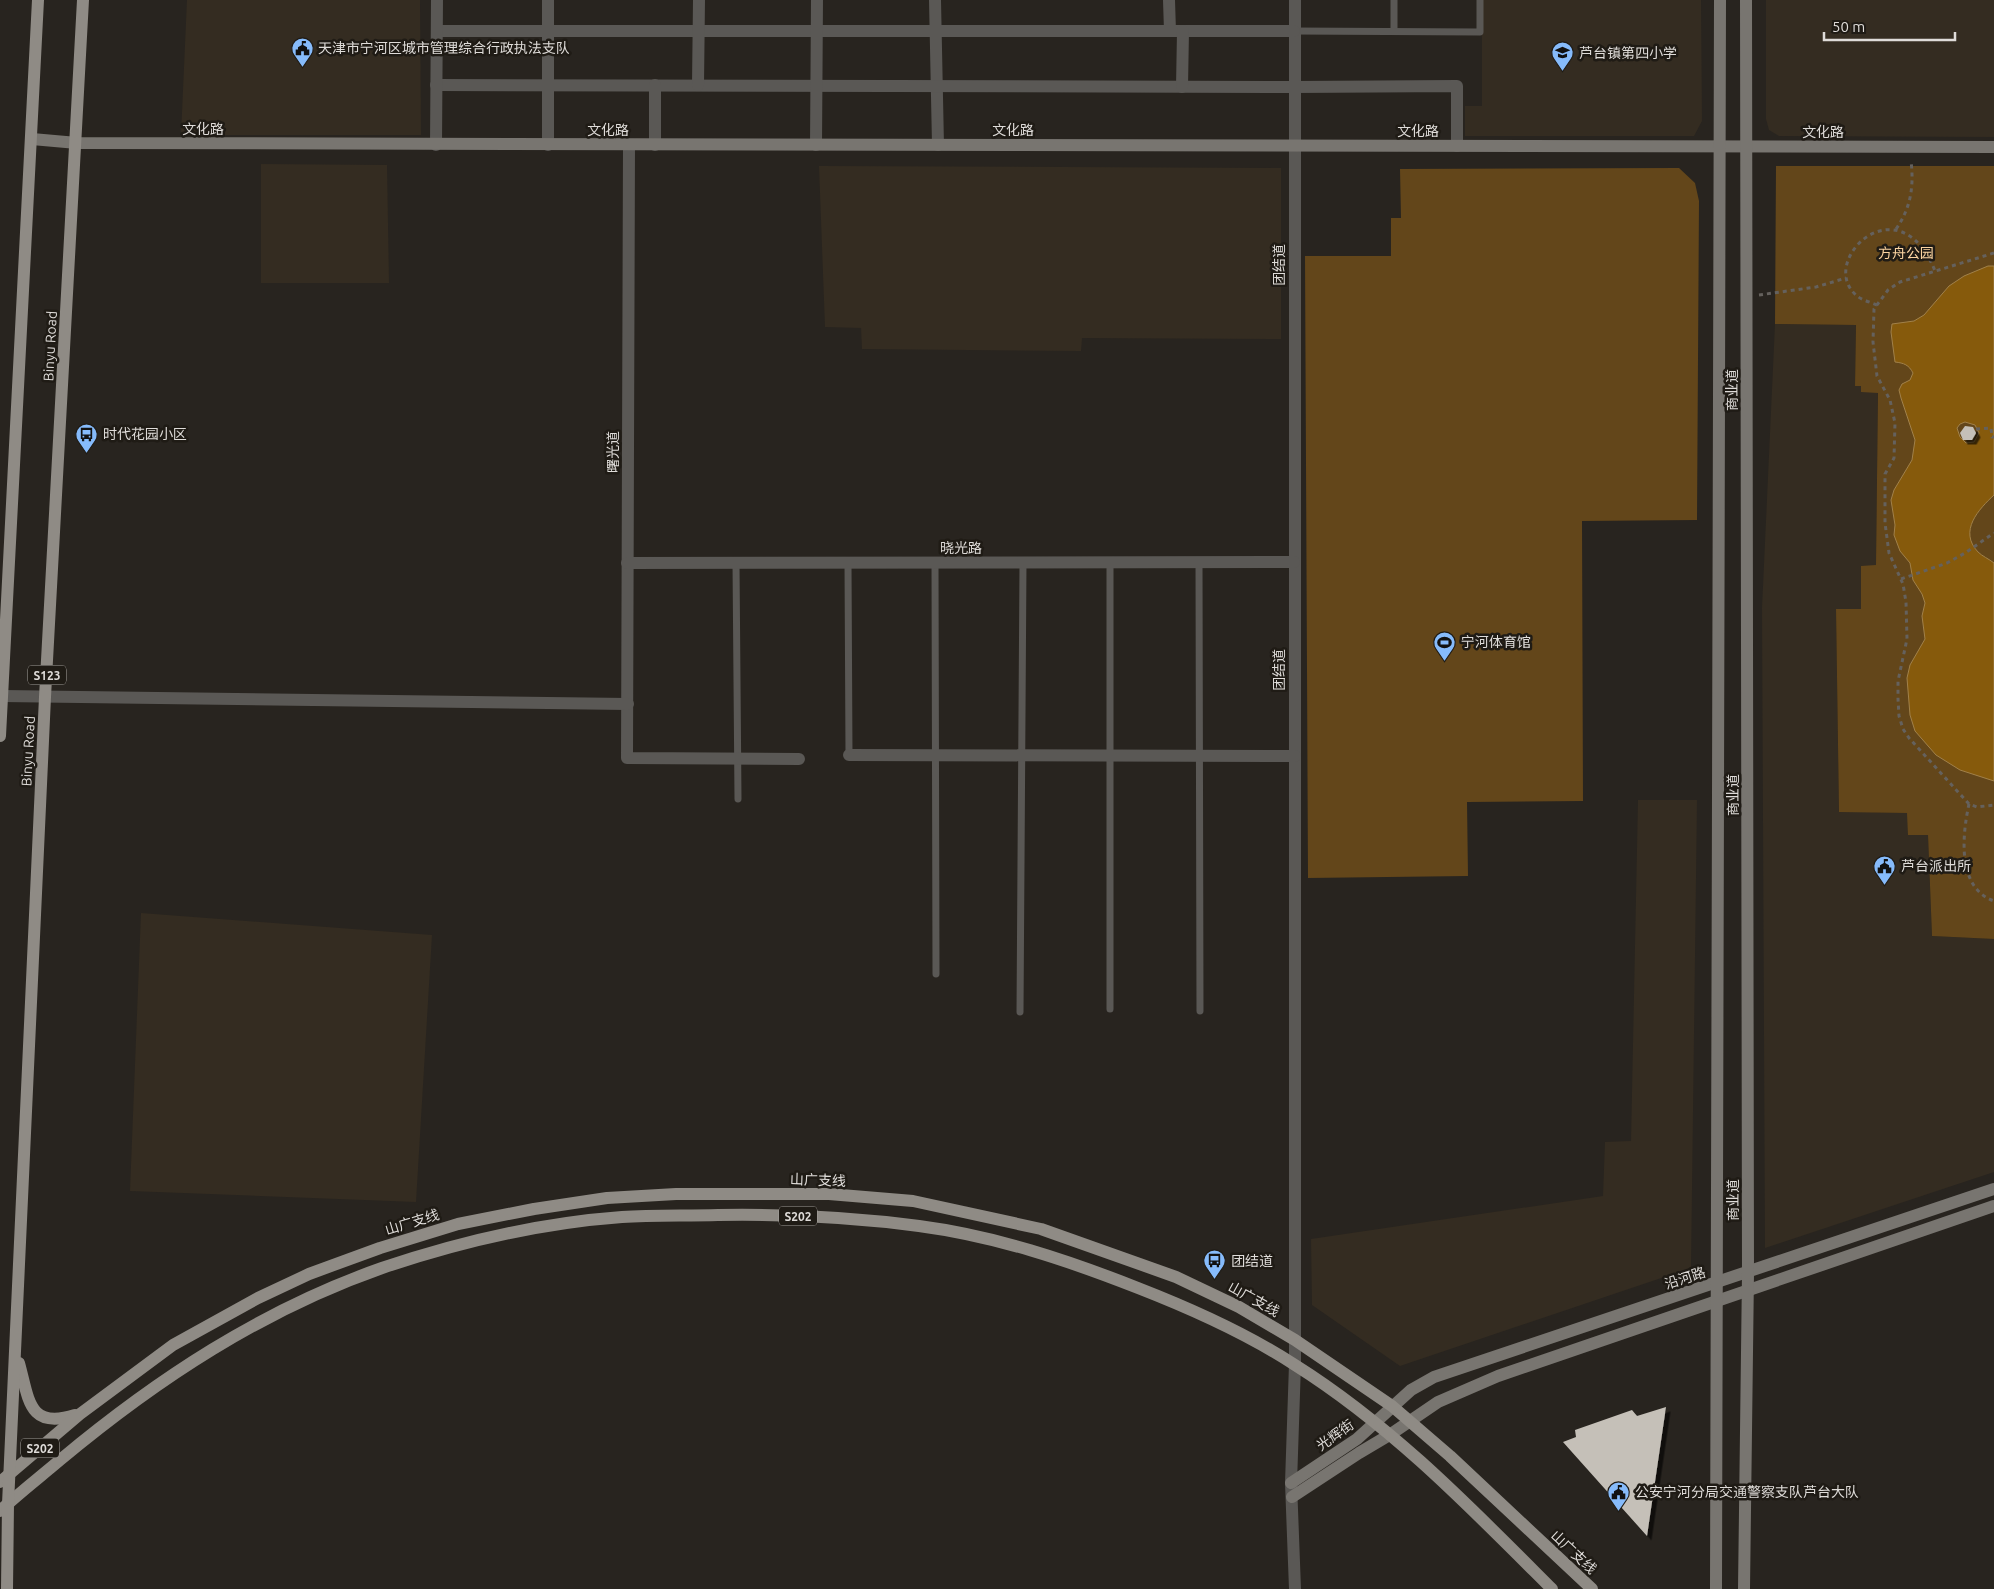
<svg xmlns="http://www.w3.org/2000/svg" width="1994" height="1589" viewBox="0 0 1994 1589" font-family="Ubuntu,'Noto Sans SC',sans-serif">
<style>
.built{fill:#342c21}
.green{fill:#63461a}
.water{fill:#865a0c;stroke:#a1814a;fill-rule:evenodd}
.building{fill:#c5c0b8;filter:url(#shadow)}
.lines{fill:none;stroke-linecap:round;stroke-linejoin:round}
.path{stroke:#65615d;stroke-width:3;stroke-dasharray:4 4;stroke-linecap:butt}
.lane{stroke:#5a5855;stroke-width:7}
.street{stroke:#5a5855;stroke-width:12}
.secondary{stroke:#787570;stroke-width:12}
.primary{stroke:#8f8b85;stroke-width:12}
.labels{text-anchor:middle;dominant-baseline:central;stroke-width:5;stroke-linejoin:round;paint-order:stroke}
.shield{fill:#1f1b15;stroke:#a5a29e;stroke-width:1}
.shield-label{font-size:12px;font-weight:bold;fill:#dfdcd9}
.poi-label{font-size:14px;fill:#dfdcd9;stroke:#1f1b15;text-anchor:start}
.street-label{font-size:14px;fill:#dfdcd9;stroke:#1f1b15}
.park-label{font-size:14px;fill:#fad3a0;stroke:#1f1b15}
</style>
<defs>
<filter id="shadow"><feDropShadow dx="4.5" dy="4.5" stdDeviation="0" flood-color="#0009"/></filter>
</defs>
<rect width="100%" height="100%" fill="#28241f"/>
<!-- built -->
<g class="built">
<polygon points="187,0 420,0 421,135 181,135"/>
<polygon points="1482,0 1701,0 1702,121 1694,136 1465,136 1465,106 1482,106"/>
<polygon points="1766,0 1994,0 1994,137 1779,136 1769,130 1766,119"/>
<polygon points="261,164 387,165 389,283 261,283"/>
<polygon points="819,166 1281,168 1281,339 1082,338 1081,351 862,349 861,328 825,327"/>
<polygon points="1775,324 1856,325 1855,386 1862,386 1861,392 1878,392 1876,566 1861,566 1862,609 1836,609 1839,811 1907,813 1928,835 1932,936 1994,939 1994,1172 1765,1248 1762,608"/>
<polygon points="1638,800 1697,800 1691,1268 1400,1366 1312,1305 1311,1239 1603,1196 1605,1142 1631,1141"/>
<polygon points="141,913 432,935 416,1202 130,1191"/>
</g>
<!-- green -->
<g class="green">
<polygon points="1776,166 1994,166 1994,939 1932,936 1928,835 1908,835 1907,813 1839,812 1836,609 1861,609 1861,566 1876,565 1878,393 1861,392 1861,386 1855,386 1856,325 1775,324"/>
<polygon points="1679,168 1695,183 1699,201 1697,520 1582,521 1583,801 1467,802 1468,876 1308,878 1305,256 1391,256 1391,218 1401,218 1400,169"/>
</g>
<!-- water -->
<path class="water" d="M1988,266H1994V495C1979,509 1958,531 1978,552C1982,556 1989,559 1994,563V781L1960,770L1936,755L1915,731L1910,715L1907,678L1910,665L1925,639L1922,616L1925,603L1922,594L1913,580L1910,563L1900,551L1894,535L1895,525L1891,500L1894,490L1912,460L1915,440L1901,398L1899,390L1902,384L1910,380L1913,373C1909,365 1904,363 1895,362L1891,332L1892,324L1914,321L1924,315L1949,286L1964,276ZM1965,422L1975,425L1979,433L1974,442L1966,443L1960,437L1957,428L1960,424Z"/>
<!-- building -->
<g class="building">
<polygon points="1965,426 1973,427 1976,433 1972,440 1963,440 1960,433"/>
<polygon points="1666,1407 1647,1536 1563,1442 1576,1437 1575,1430 1632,1410 1637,1416"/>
</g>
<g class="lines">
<!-- path -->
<g class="path">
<path d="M1896,229C1911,208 1914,186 1911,161"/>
<polyline points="1994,253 1900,282 1888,290 1874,309 1873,342 1877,376 1890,400 1895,423 1894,458 1885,474 1885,523 1889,553 1903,584 1906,602 1907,639 1898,681 1898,699 1899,716 1903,729 1909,738 1969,804 1977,807 1994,805"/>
<polyline points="1759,295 1816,287 1846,278"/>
<path d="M1877,305C1870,302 1861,300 1856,295C1817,261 1899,181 1935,271"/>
<polyline points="1976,429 1991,428 1992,437 1994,437"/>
<polyline points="1901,579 1947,563 1965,553 1994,533"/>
<path d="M1969,804C1962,836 1957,888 1994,901"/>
</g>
<!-- lane -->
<g class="lane">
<polyline points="1394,0 1394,31"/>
<polyline points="1294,31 1480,32 1480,0"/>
<polyline points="1199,562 1200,1011"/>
<polyline points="736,563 738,799"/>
<polyline points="848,563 849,755"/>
<polyline points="935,563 936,974"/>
<polyline points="1110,1009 1110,562"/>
<polyline points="1020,1012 1023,563"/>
</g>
<!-- street -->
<g class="street">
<polyline points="935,0 938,145"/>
<polyline points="1169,0 1170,31"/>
<polyline points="1295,0 1295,1364 1291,1483 1295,1589"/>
<polyline points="437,31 1294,31"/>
<polyline points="436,85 1294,87 1457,86 1457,146"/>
<polyline points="698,85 699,0"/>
<polyline points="1182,87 1183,31"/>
<polyline points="436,145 437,0"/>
<polyline points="548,145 548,0"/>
<polyline points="629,145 627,758 799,759"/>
<polyline points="655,145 655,85"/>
<polyline points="816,145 817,0"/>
<polyline points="627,563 1294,562"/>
<polyline points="2,696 628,704"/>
<polyline points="849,755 1295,756"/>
</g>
<!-- secondary -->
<g class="secondary">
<polyline points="32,139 77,143 1994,147"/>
<polyline points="1291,1483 1357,1439 1411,1390 1434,1377 1994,1189"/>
<polyline points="1292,1497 1359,1453 1391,1434 1438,1402 1498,1376 1994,1206"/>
<polyline points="1716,1589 1720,0"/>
<polyline points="1744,1589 1748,1273 1746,0"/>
</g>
<!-- primary -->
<g class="primary">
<polyline points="0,736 38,0"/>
<path d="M19,1363C29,1399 28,1430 75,1415"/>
<polyline points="0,1482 80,1414 173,1345 258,1298 309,1274 380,1248 458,1224 534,1209 607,1198 676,1194 829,1194 913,1201 1041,1229 1176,1277 1239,1307 1295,1340 1392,1406 1450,1456 1592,1589"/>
<path d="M0,1511C19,1493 40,1477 60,1460C157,1379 262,1310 382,1268C459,1242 540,1223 622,1217C654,1215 686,1216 718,1215C785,1214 853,1217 919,1226C995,1236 1067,1260 1138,1288C1192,1309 1246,1333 1295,1365C1392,1426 1471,1508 1552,1589"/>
<polyline points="7,1589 8,1504 45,697 83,0"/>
</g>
</g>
<!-- icons -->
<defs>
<symbol id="civic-pin" viewBox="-11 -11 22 30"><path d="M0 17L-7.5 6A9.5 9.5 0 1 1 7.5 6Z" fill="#86bbfb" stroke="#1f1b15"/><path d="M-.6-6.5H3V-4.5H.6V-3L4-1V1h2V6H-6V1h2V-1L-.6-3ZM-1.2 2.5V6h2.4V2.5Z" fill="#111"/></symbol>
<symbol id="school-pin" viewBox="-11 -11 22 30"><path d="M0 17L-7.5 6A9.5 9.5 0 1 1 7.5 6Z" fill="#86bbfb" stroke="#1f1b15"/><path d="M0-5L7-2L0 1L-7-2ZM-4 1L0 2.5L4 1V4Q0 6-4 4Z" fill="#111"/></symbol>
<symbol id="bus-pin" viewBox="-11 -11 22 30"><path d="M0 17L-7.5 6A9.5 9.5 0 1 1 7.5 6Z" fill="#86bbfb" stroke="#1f1b15"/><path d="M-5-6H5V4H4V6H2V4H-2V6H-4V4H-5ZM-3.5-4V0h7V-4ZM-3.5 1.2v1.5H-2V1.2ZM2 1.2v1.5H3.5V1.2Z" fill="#111"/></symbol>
<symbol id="stadium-pin" viewBox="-11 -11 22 30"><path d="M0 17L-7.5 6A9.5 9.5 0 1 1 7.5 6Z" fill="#86bbfb" stroke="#1f1b15"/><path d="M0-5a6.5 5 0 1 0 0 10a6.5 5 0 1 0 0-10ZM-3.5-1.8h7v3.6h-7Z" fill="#111"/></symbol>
</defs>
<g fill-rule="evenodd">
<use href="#civic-pin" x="290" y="36" width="25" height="34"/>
<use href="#school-pin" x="1550" y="40" width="25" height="34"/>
<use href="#bus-pin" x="74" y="422" width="25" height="34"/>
<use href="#stadium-pin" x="1432" y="630" width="25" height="34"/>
<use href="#civic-pin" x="1872" y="854" width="25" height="34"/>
<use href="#bus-pin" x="1202" y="1248" width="25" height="34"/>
<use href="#civic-pin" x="1606" y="1480" width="25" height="34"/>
</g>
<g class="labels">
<!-- shield labels -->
<g class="shield">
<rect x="28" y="665.5" width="38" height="19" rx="4"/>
<rect x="779" y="1206.5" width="38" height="19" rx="4"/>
<rect x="21" y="1438.5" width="38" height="19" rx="4"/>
</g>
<g class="shield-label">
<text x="47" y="675">S123</text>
<text x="798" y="1216">S202</text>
<text x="40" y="1448">S202</text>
</g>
<!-- poi labels -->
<g class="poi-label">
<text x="318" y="48">天津市宁河区城市管理综合行政执法支队</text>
<text x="1579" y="53">芦台镇第四小学</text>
<text x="103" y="434">时代花园小区</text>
<text x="1461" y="642">宁河体育馆</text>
<text x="1901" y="866">芦台派出所</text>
<text x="1231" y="1261">团结道</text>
<text x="1635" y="1492">公安宁河分局交通警察支队芦台大队</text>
</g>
<!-- street labels -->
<g class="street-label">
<text x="203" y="129">文化路</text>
<text x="608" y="130">文化路</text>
<text x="1013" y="130">文化路</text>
<text x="1418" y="131">文化路</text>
<text x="1823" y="132">文化路</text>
<text transform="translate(1279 265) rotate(-90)">团结道</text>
<text transform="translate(50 346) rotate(-87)">Binyu Road</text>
<text transform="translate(1732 390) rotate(-90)">商业道</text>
<text transform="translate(613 452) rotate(-90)">曙光道</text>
<text x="961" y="548">晓光路</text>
<text transform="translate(1279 670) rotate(-90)">团结道</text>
<text transform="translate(28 751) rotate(-87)">Binyu Road</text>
<text transform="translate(1733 795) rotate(-90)">商业道</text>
<text transform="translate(818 1180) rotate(2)">山广支线</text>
<text transform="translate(1733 1200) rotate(-90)">商业道</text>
<text transform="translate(412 1222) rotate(-17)">山广支线</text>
<text transform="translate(1685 1278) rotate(-18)">沿河路</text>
<text transform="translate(1254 1299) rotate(29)">山广支线</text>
<text transform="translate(1335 1435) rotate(-35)">光辉街</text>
<text transform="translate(1574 1552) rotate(43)">山广支线</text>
</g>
<!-- park labels -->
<g class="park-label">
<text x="1906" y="253">方舟公园</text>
</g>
</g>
<!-- scale -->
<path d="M1824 32v8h131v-8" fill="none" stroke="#dfdcd9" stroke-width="2.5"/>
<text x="1832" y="32" font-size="15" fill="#dfdcd9" stroke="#1f1b15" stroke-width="4" paint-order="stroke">50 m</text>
</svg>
